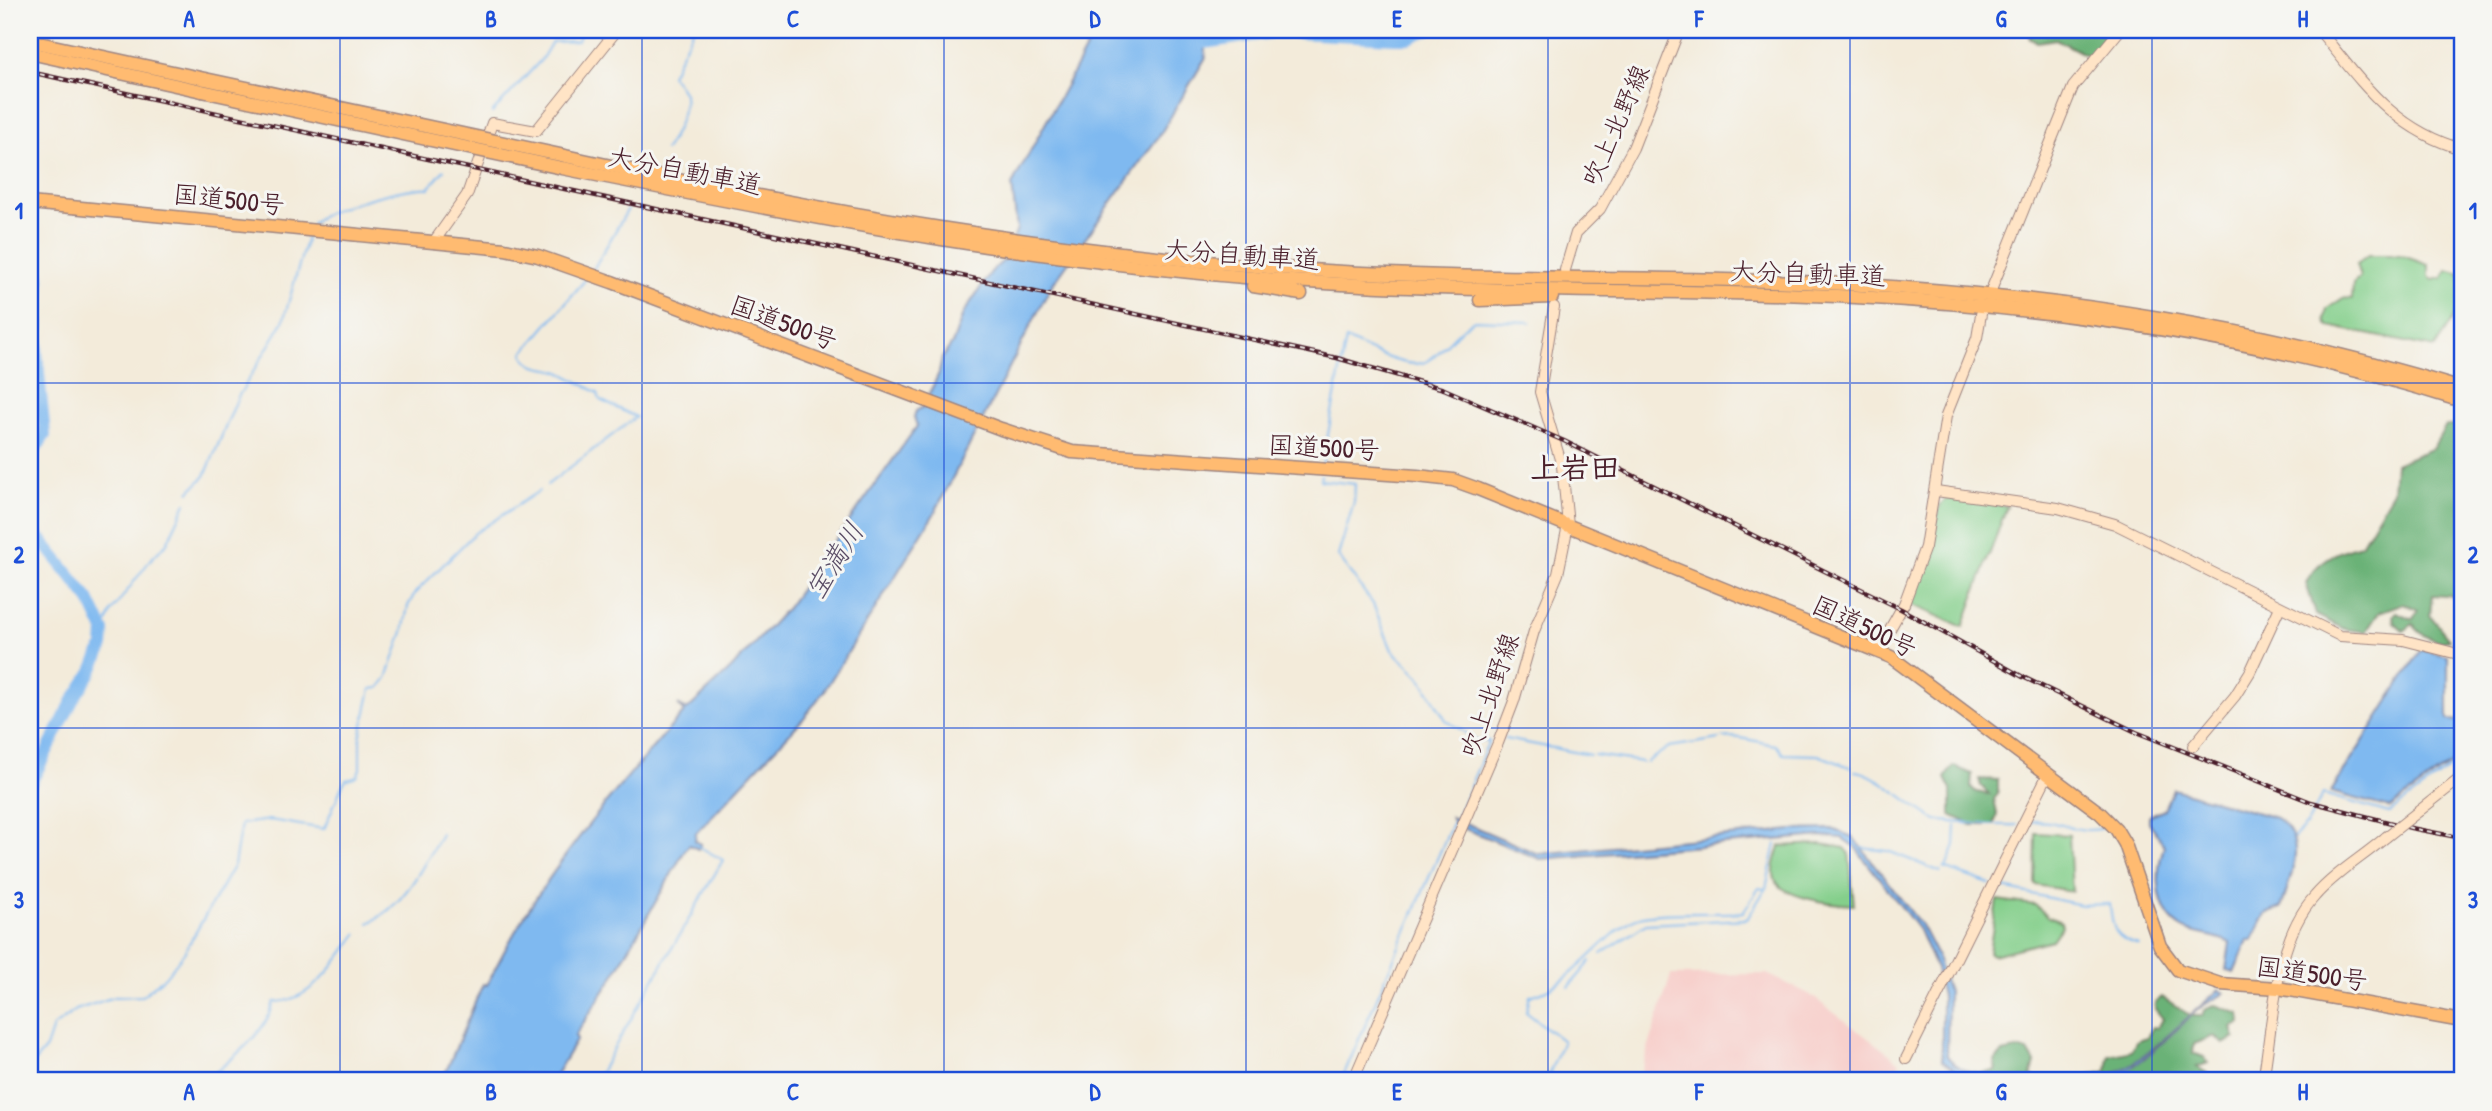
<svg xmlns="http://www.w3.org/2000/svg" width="2492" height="1111" viewBox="0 0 2492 1111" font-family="'Patrick Hand','Klee One',sans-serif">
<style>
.built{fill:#f7d0cc}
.green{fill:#84cf8b;stroke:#67775b;stroke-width:2}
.forest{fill:#6bb277;stroke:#5a6851;stroke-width:2}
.water{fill:#7fb9f0;stroke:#646c8e;stroke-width:2}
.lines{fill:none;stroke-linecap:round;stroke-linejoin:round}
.stream{stroke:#7fb9f0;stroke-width:2}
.river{stroke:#7fb9f0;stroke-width:12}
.secondary-casing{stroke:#9e8582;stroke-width:12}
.highway-casing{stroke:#9e8582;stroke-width:15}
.secondary{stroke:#ffe4c6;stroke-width:10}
.highway{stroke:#ffbb71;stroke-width:12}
.rail-casing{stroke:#4a1f2b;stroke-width:4.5}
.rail{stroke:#f6f6f2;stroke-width:2;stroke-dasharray:5;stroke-linecap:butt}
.secondary-bridge-casing{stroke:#9e8582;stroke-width:12;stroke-linecap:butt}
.highway-bridge-casing{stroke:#9e8582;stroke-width:15;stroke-linecap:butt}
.secondary-bridge{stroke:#ffe4c6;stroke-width:10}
.highway-bridge{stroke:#ffbb71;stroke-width:12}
.grid{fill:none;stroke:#1d4ed8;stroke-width:2;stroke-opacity:0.55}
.labels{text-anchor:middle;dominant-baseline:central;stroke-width:6;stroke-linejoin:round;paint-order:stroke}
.street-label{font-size:26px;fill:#4a1f2b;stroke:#f6f6f2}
.water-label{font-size:28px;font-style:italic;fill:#5a4d66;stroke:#f6f6f2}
.quarter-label{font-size:30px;font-weight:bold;fill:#4a1f2b;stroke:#f6f6f2}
.neatline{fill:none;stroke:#1d4ed8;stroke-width:2.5}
.grid-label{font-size:23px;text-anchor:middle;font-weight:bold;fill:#1d4ed8}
</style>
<rect width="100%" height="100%" fill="#f6f6f2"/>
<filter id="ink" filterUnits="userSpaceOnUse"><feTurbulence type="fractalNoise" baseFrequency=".0143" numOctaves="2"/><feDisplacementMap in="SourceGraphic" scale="14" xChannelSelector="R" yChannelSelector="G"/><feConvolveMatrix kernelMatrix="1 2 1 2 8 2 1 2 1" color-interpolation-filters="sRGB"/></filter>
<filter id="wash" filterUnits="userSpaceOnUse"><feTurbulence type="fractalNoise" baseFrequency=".00686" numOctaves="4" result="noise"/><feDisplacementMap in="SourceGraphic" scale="28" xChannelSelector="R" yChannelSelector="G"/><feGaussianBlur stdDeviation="1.57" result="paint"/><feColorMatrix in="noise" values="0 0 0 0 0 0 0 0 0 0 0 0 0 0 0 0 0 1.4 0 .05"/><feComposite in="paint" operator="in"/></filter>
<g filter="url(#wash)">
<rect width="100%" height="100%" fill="#f3ebda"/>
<!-- built -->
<polygon class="built" points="1767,974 1809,994 1900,1062 1891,1081 1638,1081 1671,975"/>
<!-- green -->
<g class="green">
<polygon points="2368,255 2400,255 2429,265 2429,277 2433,280 2443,278 2447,270 2461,274 2462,297 2458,310 2435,348 2328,326 2325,320 2327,309 2343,298 2352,299 2353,283 2360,277 2356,264"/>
<polygon points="1948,498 2007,506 1963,627 1910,604 1927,562 1940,505"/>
<polygon points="2036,833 2069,835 2072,891 2035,885"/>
<path d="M1821,844L1845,848L1849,853L1854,905C1836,904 1775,899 1774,874C1773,865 1778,854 1780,846Z"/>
<polygon points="1997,900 2035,905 2048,917 2061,922 2062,926 2052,940 1993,955 1989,953"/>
</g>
<!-- forest -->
<g class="forest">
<polygon points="2027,30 2109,30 2090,57 2056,39 2037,42 2030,39"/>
<path d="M2446,425L2462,428V593L2459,597L2432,595L2430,615L2449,639C2436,644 2420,635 2413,624L2404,631L2394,622L2393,615L2396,612L2413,619L2418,610L2404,603L2379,612L2366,632L2344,629L2316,615L2306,583C2316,561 2339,550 2361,545L2393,491L2395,464L2433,448Z"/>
<polygon points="1953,766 1972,774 1971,787 1976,792 1989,794 1981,786 1979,779 1998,780 1998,794 1994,799 1997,814 1994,825 1972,825 1951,815 1951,790 1945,778"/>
<polygon points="2162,997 2192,1016 2202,1016 2204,1010 2216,1005 2240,1014 2241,1023 2232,1028 2235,1038 2223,1044 2215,1036 2194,1044 2193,1053 2204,1057 2208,1063 2197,1067 2207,1073 2207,1081 2085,1081 2088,1076 2107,1071 2109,1056 2132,1051 2136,1041 2147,1037 2153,1027 2158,1028 2163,1019 2155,1009 2155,1003"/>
<path d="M2020,1049L2028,1051L2035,1063L2031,1076L2041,1081H1940L1937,1077L1941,1069C1960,1067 1977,1078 1996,1070L1994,1061L2003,1053Z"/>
</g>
<!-- water -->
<g class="water">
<path d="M1096,30H1202L1206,57L1161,133L1050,288L934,514L824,691L803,719L696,833L695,841L701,844L698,849L689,845L685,850L613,977L575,1036L577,1039L552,1081H442L479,993L483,984L487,985C534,885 610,795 684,712L678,705L687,710L731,669L787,608L917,426L914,417L916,411L923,407L939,373L942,358L953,342L963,314L991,272L1005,259L1017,229L1012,185Z"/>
<polygon points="2421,650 2448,656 2448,720 2462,721 2462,756 2390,808 2331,792"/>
<path d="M2173,789L2276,818C2310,839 2290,877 2281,908L2266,914L2252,941L2248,940L2234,973L2226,970L2230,943C2215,934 2196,936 2182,928C2155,912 2155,872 2164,846L2149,822V816L2164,809Z"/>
<path d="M1451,817L1538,854L1792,830L1832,829L1853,837L1921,925L1936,954L1948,992L1947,1056C1965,1078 1981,1069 2005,1081L1987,1076H1966L1942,1060V996L1936,969L1919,930L1855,847L1842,838L1822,836L1540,859L1455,825Z"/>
<path d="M2219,990L2224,993C2215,1000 2204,1003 2196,1011C2173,1032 2129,1081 2096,1081C2143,1067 2181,1021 2219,990Z"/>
</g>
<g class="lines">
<!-- stream -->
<g class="stream">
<polyline points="492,113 541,60 552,42 578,41 581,30"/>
<path d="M665,150C674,137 687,110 684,94C682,88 675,80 671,75L693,30"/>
<path d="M312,224C320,209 410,185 429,188L444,170"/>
<polyline points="594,268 628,209"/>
<path d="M1322,466L1346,339C1364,348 1412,373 1429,360C1446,349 1456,330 1474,320L1530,322"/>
<polyline points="1321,475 1320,480 1355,484 1354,502 1338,556 1373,604 1392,650 1420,677 1446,720 1476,740 1489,741 1457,818"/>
<path d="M547,485L636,417L600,400L598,393C586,386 574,379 562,373C547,365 532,373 523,353L585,280"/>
<polyline points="189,492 205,476 238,397 283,322 307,237"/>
<polyline points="104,631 112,611 151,559 167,543 186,503"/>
<path d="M1723,738C1741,735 1758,743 1776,745L1783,754L1818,755L1850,767"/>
<polyline points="1505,739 1590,755"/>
<polyline points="1594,755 1642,762"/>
<polyline points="1647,762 1669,747 1720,739"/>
<path d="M1855,771C1875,771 1915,809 1936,820C1941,822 2011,826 2017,825"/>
<path d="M2029,822C2054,817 2079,836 2103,828"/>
<polyline points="2294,837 2307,824 2323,794 2389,813 2462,759"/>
<polyline points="1862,848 1888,851 1941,872"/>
<polyline points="1944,868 1990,884"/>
<polyline points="1946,868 1955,845 1956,826"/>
<path d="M1995,886L2081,905L2110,904C2112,928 2114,939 2139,945"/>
<path d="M369,923C405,905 423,867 441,834"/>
<polyline points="1601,954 1646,924 1747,919 1766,888 1776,844"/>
<polyline points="1569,987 1591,961"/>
<polyline points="30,1067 46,1048 53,1027 76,1010 114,997 142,996 165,977 184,953 234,865 241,824 270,820 324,829 342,786 346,780 357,776 360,769 360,738 371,689 379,688 387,678 403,632 408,606 415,593 475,533 539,491"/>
<path d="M206,1081C230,1058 265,1037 274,1002C312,1002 337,961 357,934"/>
<polyline points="595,1081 723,860 698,846"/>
<polyline points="1341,1081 1453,822"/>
<path d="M1546,1081L1563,1041L1526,1012L1530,996C1573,985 1597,942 1632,920C1650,909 1719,915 1743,912L1759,888L1765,889"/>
</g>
<!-- river -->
<g class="river">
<polyline points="1190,45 1278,32 1395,38 1409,38 1427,30"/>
<polyline points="30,248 37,264 39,281 37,353 45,435 30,458"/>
<polyline points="30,526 89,599 104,631 103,646 92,671 73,700 30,785"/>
</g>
</g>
</g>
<g filter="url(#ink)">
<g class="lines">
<defs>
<g id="secondary">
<path d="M2319,30C2362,82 2393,130 2462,149"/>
<polyline points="433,243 467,195 492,123 536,131 617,30"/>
<polyline points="1565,270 1576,233 1600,209 1633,148 1679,30"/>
<polyline points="1992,288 2073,87 2120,30"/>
<polyline points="1936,491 2058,508 2115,524 2340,636 2403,640 2462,655"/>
<polyline points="1877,652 1904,604 1925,547 1946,416 1977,338 1981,314"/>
<polyline points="2193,746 2235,696 2250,672 2280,607"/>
<polyline points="2419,811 2462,777"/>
<polyline points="1906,1059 2048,774"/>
<polyline points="1353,1081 1498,743 1514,701 1534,631 1558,574 1568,525 1562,466 1540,392 1554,307"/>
<path d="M2263,1081C2273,1024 2274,940 2315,896C2335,873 2363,857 2386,837"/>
</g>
<g id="highway">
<polyline points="30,41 205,79"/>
<polyline points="30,53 202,91"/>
<path d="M565,156C816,211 1069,256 1326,271C1474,280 1622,276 1769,281C2004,288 2237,319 2462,389"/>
<path d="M562,168C815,219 1067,268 1325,283C1501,294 1679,288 1855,297C2061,307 2266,339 2462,401"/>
<polyline points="30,203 505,249 538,256 612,282 1001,429 1072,452 1417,476 1453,480 1478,489 1891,657 2100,813 2116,829 2125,844 2160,946 2178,970 2220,984 2278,988 2462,1021"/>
<polyline points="1253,286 1301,294"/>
<polyline points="1480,300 1552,297"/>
</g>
</defs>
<!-- secondary casing -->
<use href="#secondary" class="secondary-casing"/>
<!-- highway casing -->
<use href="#highway" class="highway-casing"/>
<!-- secondary -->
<use href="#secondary" class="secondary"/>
<!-- highway -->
<use href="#highway" class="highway"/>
<defs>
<polyline id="rail" points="30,72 1337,358 1444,389 1564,441 1901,609 2023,677 2136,732 2311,802 2411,828 2462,838"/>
</defs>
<!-- rail casing -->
<use href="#rail" class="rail-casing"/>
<!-- rail -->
<use href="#rail" class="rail"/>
<defs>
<polyline id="secondary-bridge" points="2386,837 2419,811"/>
<g id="highway-bridge">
<polyline points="205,79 565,156"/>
<polyline points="202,91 562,168"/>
</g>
</defs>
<!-- secondary-bridge casing -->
<use href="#secondary-bridge" class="secondary-bridge-casing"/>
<!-- highway-bridge casing -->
<use href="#highway-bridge" class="highway-bridge-casing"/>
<!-- secondary-bridge -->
<use href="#secondary-bridge" class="secondary-bridge"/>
<!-- highway-bridge -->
<use href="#highway-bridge" class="highway-bridge"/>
</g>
</g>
<!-- grid -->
<path class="grid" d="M340,30V1081M642,30V1081M944,30V1081M1246,30V1081M1548,30V1081M1850,30V1081M2152,30V1081M30,383H2462M30,728H2462"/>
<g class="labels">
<!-- street labels -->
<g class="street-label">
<text transform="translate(1615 125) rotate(-66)">吹上北野線</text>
<text transform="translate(685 170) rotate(11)">大分自動車道</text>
<text transform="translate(229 199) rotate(6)">国道500号</text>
<text transform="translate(1242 254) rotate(4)">大分自動車道</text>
<text transform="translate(1808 273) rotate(2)">大分自動車道</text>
<text transform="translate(784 322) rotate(20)">国道500号</text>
<text transform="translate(1324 447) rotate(3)">国道500号</text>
<text transform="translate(1865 626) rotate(25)">国道500号</text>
<text transform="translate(1489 695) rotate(-71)">吹上北野線</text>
<text transform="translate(2312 973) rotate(8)">国道500号</text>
</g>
<!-- water labels -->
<g class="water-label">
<text transform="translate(834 560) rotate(-58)">宝満川</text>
</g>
<!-- quarter labels -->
<g class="quarter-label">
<text x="1575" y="467">上岩田</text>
</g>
</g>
<!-- margin -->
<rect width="2492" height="1111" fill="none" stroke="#f6f6f2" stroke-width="77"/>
<rect x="38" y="38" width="2416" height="1034" class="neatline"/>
<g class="grid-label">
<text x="189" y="27">A</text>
<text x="491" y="27">B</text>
<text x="793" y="27">C</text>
<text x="1095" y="27">D</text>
<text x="1397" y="27">E</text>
<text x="1699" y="27">F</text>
<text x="2001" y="27">G</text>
<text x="2303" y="27">H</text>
<text x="19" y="219">1</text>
<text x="2473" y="219">1</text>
<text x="19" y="563">2</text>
<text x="2473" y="563">2</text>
<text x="19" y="908">3</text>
<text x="2473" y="908">3</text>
<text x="189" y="1100">A</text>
<text x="491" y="1100">B</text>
<text x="793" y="1100">C</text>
<text x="1095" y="1100">D</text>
<text x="1397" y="1100">E</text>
<text x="1699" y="1100">F</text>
<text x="2001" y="1100">G</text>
<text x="2303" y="1100">H</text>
</g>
</svg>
